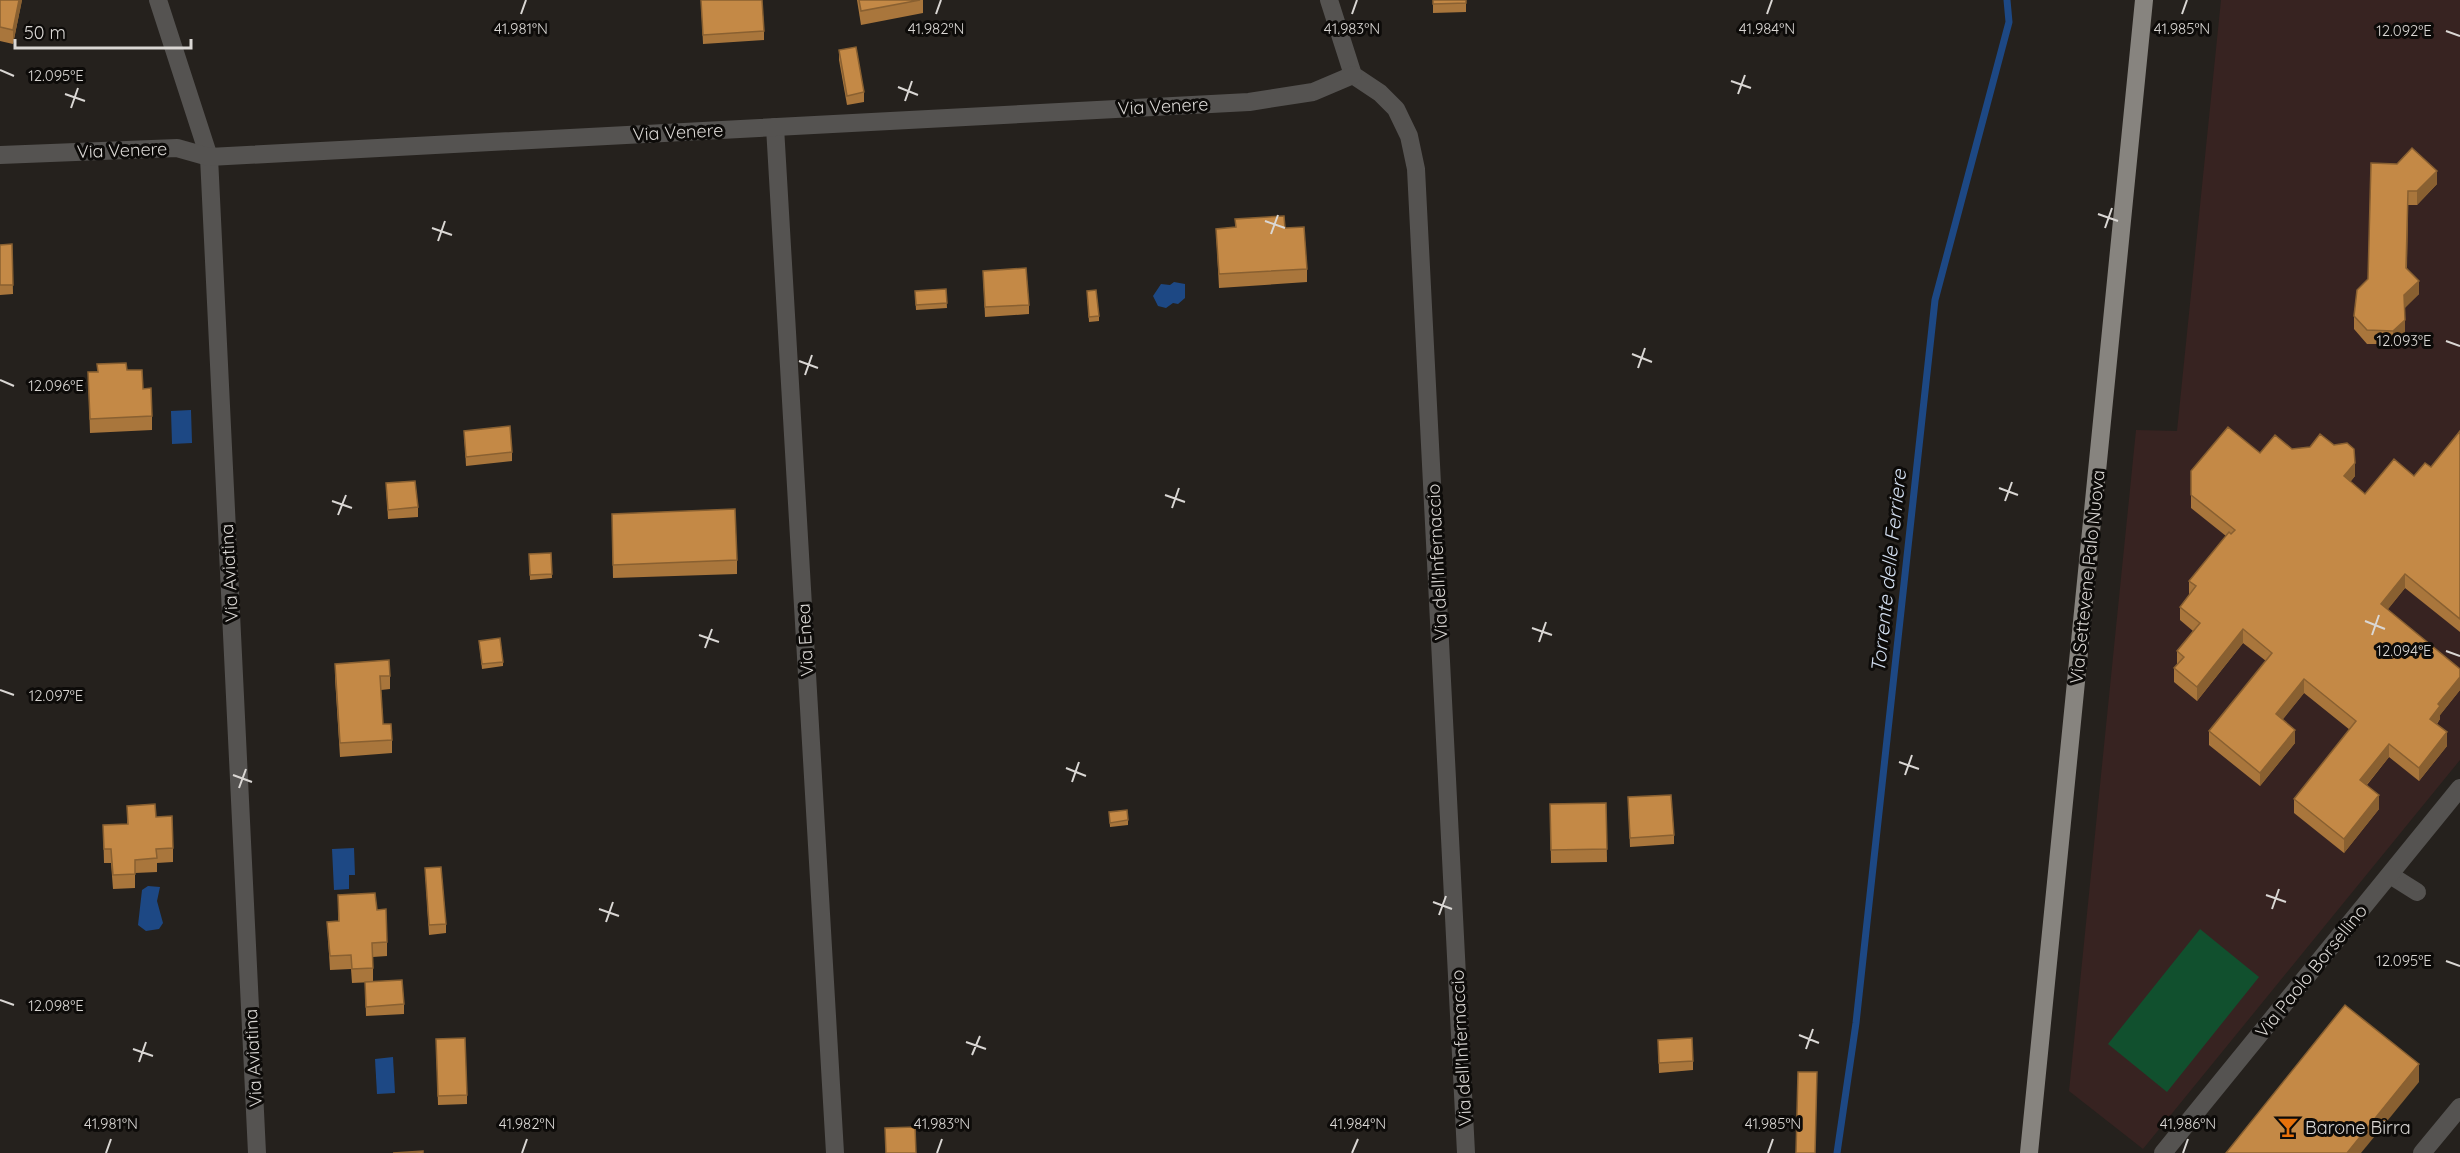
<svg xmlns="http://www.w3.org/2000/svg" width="2460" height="1153" viewBox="0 0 2460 1153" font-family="Quicksand,sans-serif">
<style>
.education{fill:#372321}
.green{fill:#11502e}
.water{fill:#1d4884}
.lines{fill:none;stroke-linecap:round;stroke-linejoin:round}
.stream{stroke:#1d4884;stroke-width:7}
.minor{stroke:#555351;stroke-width:18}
.major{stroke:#87847f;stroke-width:18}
.wall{fill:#a9763c}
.shaded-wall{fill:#896031}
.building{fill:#c48946;stroke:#896031;stroke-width:1.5}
.ticks{fill:none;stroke:#dad7d4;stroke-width:2}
.labels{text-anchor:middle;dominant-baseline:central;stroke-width:6;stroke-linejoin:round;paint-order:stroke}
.street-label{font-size:18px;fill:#dad7d4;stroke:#0d0b09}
.poi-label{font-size:18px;fill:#dad7d4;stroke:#0d0b09;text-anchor:start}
.water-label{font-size:20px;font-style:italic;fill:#d3dff1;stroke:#0d0b09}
.ticks-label{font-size:15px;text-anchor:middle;fill:#dad7d4;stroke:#0d0b09;stroke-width:6;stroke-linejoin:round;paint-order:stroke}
</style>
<rect width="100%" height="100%" fill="#25211d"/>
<!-- education -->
<polygon class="education" points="2221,0 2460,0 2460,760 2143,1149 2069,1091 2136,430 2177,431"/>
<!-- green -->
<polygon class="green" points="2200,929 2259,977 2167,1092 2108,1044"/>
<!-- water -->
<g class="water">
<polygon points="1174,282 1185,284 1185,298 1178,304 1173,303 1166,308 1158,306 1153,296 1161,284 1170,285"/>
<polygon points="191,410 192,443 172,444 171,411"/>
<polygon points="354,848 355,875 349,875 349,889 334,890 332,849"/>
<polygon points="148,886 160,887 157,901 163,923 159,929 146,931 138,925 142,890"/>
<polygon points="393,1057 395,1093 377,1094 375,1059"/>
</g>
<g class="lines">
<!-- stream -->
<polyline class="stream" points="1837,1153 1856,1023 1935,300 2009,22 2007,0"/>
<!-- minor -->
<g class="minor">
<polyline points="158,0 209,157 257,1153"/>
<polyline points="1329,0 1353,75 1380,93 1396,109 1409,136 1416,169 1466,1153"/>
<polyline points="775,127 835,1153"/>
<polyline points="0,155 177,148 209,157 1249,102 1313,92 1353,75"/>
<polyline points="2390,875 2417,892"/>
<polyline points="2163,1153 2460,788"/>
<polyline points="2422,1153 2460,1107"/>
</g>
<!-- major -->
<polyline class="major" points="2029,1153 2144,0"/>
</g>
<!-- wall -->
<g class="wall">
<polygon points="0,0 22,0 13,44 0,41"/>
<polygon points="701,0 764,31 764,40 703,44"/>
<polygon points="857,0 923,0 923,13 861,25"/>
<polygon points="1433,0 1466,0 1466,12 1433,13"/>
<polygon points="839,50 864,92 864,102 847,105 839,60"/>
<polygon points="2397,164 2437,184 2417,205 2408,205 2407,268 2419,294 2404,308 2405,334 2393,344 2367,344 2354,329 2354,316 2368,279"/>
<polygon points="1235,219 1285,228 1307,269 1307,282 1219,288 1216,229 1235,227"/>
<polygon points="12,244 13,294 0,295 0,245"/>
<polygon points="983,271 1029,305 1029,314 985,317"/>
<polygon points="946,289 947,308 916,310 915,291"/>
<polygon points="1087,291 1099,316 1099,321 1089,322"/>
<polygon points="127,370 143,389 152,416 152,430 90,433 88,372"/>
<polygon points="464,431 512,452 512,461 466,466"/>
<polygon points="2460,431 2460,632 2405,588 2387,610 2460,669 2460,690 2440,715 2440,719 2437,724 2447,746 2419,781 2389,757 2367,785 2379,809 2344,853 2294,813 2294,799 2350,730 2304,693 2282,720 2295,743 2260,786 2209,745 2209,731 2266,661 2243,643 2197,701 2174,682 2174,668 2177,665 2177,651 2193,631 2180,620 2180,607 2189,595 2189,581 2226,536 2191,508 2191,471 2260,453 2292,449 2355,476 2350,482 2365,494 2414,476 2431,467"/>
<polygon points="386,483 418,507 418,517 388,519"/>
<polygon points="612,528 737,560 737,574 613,578"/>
<polygon points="551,553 552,578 530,580 529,554"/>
<polygon points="479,641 503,662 503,666 482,669"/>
<polygon points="335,664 390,676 390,689 381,690 383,724 392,740 392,753 340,757 335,678"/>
<polygon points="1628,797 1674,835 1674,844 1630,847"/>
<polygon points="1606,803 1607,862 1551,863 1550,804"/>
<polygon points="127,806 156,817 173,848 173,862 157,863 157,872 135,873 135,888 113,889 111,863 104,863 103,825 127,824"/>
<polygon points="1109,812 1128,820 1128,825 1110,827"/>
<polygon points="425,868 446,924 446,933 429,935"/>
<polygon points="338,895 387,942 387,956 373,957 373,982 352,983 351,969 330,970 327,922 338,921"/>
<polygon points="365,982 404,1004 404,1014 366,1016"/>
<polygon points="436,1039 467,1095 467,1104 438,1105"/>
<polygon points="1658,1040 1693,1061 1693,1070 1659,1073"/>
</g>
<!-- shaded-wall -->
<g class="shaded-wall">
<polygon points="19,0 22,0 13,44 13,30"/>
<polygon points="2437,171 2437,184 2417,205 2417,191"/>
<polygon points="2419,281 2419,294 2404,309 2404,295"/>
<polygon points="2405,320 2405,334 2393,344 2393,331"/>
<polygon points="2355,463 2355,476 2344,490 2344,476"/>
<polygon points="2405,574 2405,588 2381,618 2381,604"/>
<polygon points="2243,629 2243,643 2197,701 2197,687"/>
<polygon points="2460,677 2460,690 2440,715 2440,719 2430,732 2430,719 2438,704"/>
<polygon points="2304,679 2304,693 2276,728 2276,714"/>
<polygon points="2295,730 2295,743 2260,786 2260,773"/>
<polygon points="2447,732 2447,746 2419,781 2419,768"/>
<polygon points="2389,744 2389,757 2360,793 2360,780"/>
<polygon points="2379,795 2379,809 2344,853 2344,839"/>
<polygon points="2419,1064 2419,1082 2361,1153 2347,1153"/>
</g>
<!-- building -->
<g class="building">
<polygon points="0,0 19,0 13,30 0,27"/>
<polygon points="701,0 762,0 764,31 703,35"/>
<polygon points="859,0 920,0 861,11"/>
<polygon points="1433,0 1466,0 1466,3 1433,4"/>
<polygon points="856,47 864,92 847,96 839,50"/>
<polygon points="2412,148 2437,171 2417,191 2408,191 2406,268 2419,281 2404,295 2405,320 2393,331 2367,330 2354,316 2357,290 2368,279 2371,163 2397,164"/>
<polygon points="1284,216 1285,228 1304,227 1307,269 1219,274 1216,229 1236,227 1235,219"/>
<polygon points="12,244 13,285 0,285 0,245"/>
<polygon points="1026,268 1029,305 985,307 983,271"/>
<polygon points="946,289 947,303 916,305 915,291"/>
<polygon points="1096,290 1099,316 1089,317 1087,291"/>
<polygon points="126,363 127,370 142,370 143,389 151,388 152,416 90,419 88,372 98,372 97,364"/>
<polygon points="510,426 512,452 466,457 464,431"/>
<polygon points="2228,427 2260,453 2275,435 2292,449 2310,447 2320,434 2334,445 2347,443 2354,449 2355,463 2344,476 2365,494 2394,459 2414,476 2425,463 2431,467 2460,431 2460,619 2405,574 2381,604 2460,669 2460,677 2438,704 2440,706 2430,719 2447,732 2419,768 2389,744 2360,780 2379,795 2344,839 2294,799 2356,721 2304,679 2276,714 2295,730 2260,773 2209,731 2272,653 2243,629 2197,687 2174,668 2184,657 2177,651 2200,623 2180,607 2196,586 2189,581 2229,532 2231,534 2235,530 2191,495 2191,471"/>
<polygon points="415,481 418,507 388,510 386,483"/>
<polygon points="735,509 737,560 613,565 612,514"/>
<polygon points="551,553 552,574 530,575 529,554"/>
<polygon points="500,638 503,662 482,664 479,641"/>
<polygon points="389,660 390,676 380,676 383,724 391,724 392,740 340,743 335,664"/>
<polygon points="1671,795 1674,835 1630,838 1628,797"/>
<polygon points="1606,803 1607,849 1551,850 1550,804"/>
<polygon points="155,804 156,817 172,816 173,848 156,849 157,858 135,860 135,874 113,875 111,849 104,849 103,825 128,824 127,806"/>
<polygon points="1127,810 1128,820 1110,823 1109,812"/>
<polygon points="441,867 446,924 429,925 425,868"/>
<polygon points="375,893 377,910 386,909 387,942 372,943 373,968 352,969 351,955 330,956 327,922 339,921 338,895"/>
<polygon points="402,980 404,1004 366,1007 365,982"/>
<polygon points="2345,1005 2419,1064 2347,1153 2226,1153"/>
<polygon points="465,1038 467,1095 438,1096 436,1039"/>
<polygon points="1692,1038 1693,1061 1659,1063 1658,1040"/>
<polygon points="1798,1072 1817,1072 1815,1153 1796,1153"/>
<polygon points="915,1127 916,1153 886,1153 885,1128"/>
<polygon points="423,1151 423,1153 393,1153"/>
</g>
<!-- ticks -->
<path class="ticks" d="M521,14L526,0M936,14L941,0M1352,14L1357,0M1767,14L1772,0M2182,14L2187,0M2446,31L2460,36M0,70L14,76M1731,81L1751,88M898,87L918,95M65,94L85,101M1738,94L1745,75M905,101L912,81M71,108L78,88M2098,214L2118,221M1265,221L1285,228M432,228L452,235M2105,228L2112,208M1271,234L1278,215M438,241L445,221M2446,341L2460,346M1632,354L1652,362M799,361L818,368M1638,368L1645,348M805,375L812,355M0,380L14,386M1999,488L2018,495M1165,495L1185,502M332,501L352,508M2005,501L2012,482M1172,508L1179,488M338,515L346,495M2365,621L2385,629M1532,628L1552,635M699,635L719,642M2372,635L2379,615M1539,642L1546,622M705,648L712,629M2446,651L2460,656M0,690L14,695M1899,762L1919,769M1066,768L1086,776M233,775L252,782M1905,775L1912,755M1072,782L1079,762M239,788L246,769M2266,895L2286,902M1433,902L1452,909M599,909L619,916M2272,909L2279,889M1439,915L1446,896M606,922L613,902M2446,961L2460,966M0,1000L14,1005M1799,1035L1819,1043M966,1042L986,1049M133,1049L153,1056M1806,1049L1813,1029M972,1055L980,1036M139,1062L146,1042M106,1153L111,1139M522,1153L527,1139M937,1153L942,1139M1352,1153L1358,1139M1768,1153L1773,1139M2183,1153L2188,1139"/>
<!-- icons -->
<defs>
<symbol id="bar-bare" viewBox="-9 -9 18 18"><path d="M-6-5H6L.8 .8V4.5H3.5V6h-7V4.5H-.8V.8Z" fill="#e8710a" stroke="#0d0b09" stroke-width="2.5" paint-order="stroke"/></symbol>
</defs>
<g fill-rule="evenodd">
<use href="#bar-bare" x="2273" y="1112" width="30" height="30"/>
</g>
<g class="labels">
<!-- street labels -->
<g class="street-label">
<text transform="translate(1163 106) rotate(-3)">Via Venere</text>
<text transform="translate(678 132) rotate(-3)">Via Venere</text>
<text transform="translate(122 150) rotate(-2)">Via Venere</text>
<text transform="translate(1437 562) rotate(-93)">Via dell'Infernaccio</text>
<text transform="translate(229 573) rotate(-93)">Via Aviatina</text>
<text transform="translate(2087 577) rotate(-84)">Via Settevene Palo Nuova</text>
<text transform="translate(805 640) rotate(-93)">Via Enea</text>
<text transform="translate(2311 971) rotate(-51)">Via Paolo Borsellino</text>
<text transform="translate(1461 1048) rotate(-93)">Via dell'Infernaccio</text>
<text transform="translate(253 1058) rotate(-93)">Via Aviatina</text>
</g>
<!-- poi labels -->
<g class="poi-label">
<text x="2305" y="1127">Barone Birra</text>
</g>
<!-- water labels -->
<g class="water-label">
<text transform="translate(1888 571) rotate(-84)">Torrente delle Ferriere</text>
</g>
</g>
<g class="ticks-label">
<text x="1352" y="34">41.983°N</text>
<text x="1767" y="34">41.984°N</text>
<text x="2182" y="34">41.985°N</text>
<text x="521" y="34">41.981°N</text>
<text x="936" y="34">41.982°N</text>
<text x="2404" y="36">12.092°E</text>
<text x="56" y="81">12.095°E</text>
<text x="2404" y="346">12.093°E</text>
<text x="56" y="391">12.096°E</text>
<text x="2404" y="656">12.094°E</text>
<text x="56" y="701">12.097°E</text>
<text x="2404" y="966">12.095°E</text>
<text x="56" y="1011">12.098°E</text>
<text x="111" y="1129">41.981°N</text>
<text x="527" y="1129">41.982°N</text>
<text x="942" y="1129">41.983°N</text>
<text x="1358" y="1129">41.984°N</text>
<text x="1773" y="1129">41.985°N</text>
<text x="2188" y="1129">41.986°N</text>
</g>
<!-- scale -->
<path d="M15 39v9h176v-9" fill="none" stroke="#dad7d4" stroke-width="3"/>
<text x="24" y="39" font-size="18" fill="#dad7d4" stroke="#0d0b09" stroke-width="4.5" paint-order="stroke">50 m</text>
</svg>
